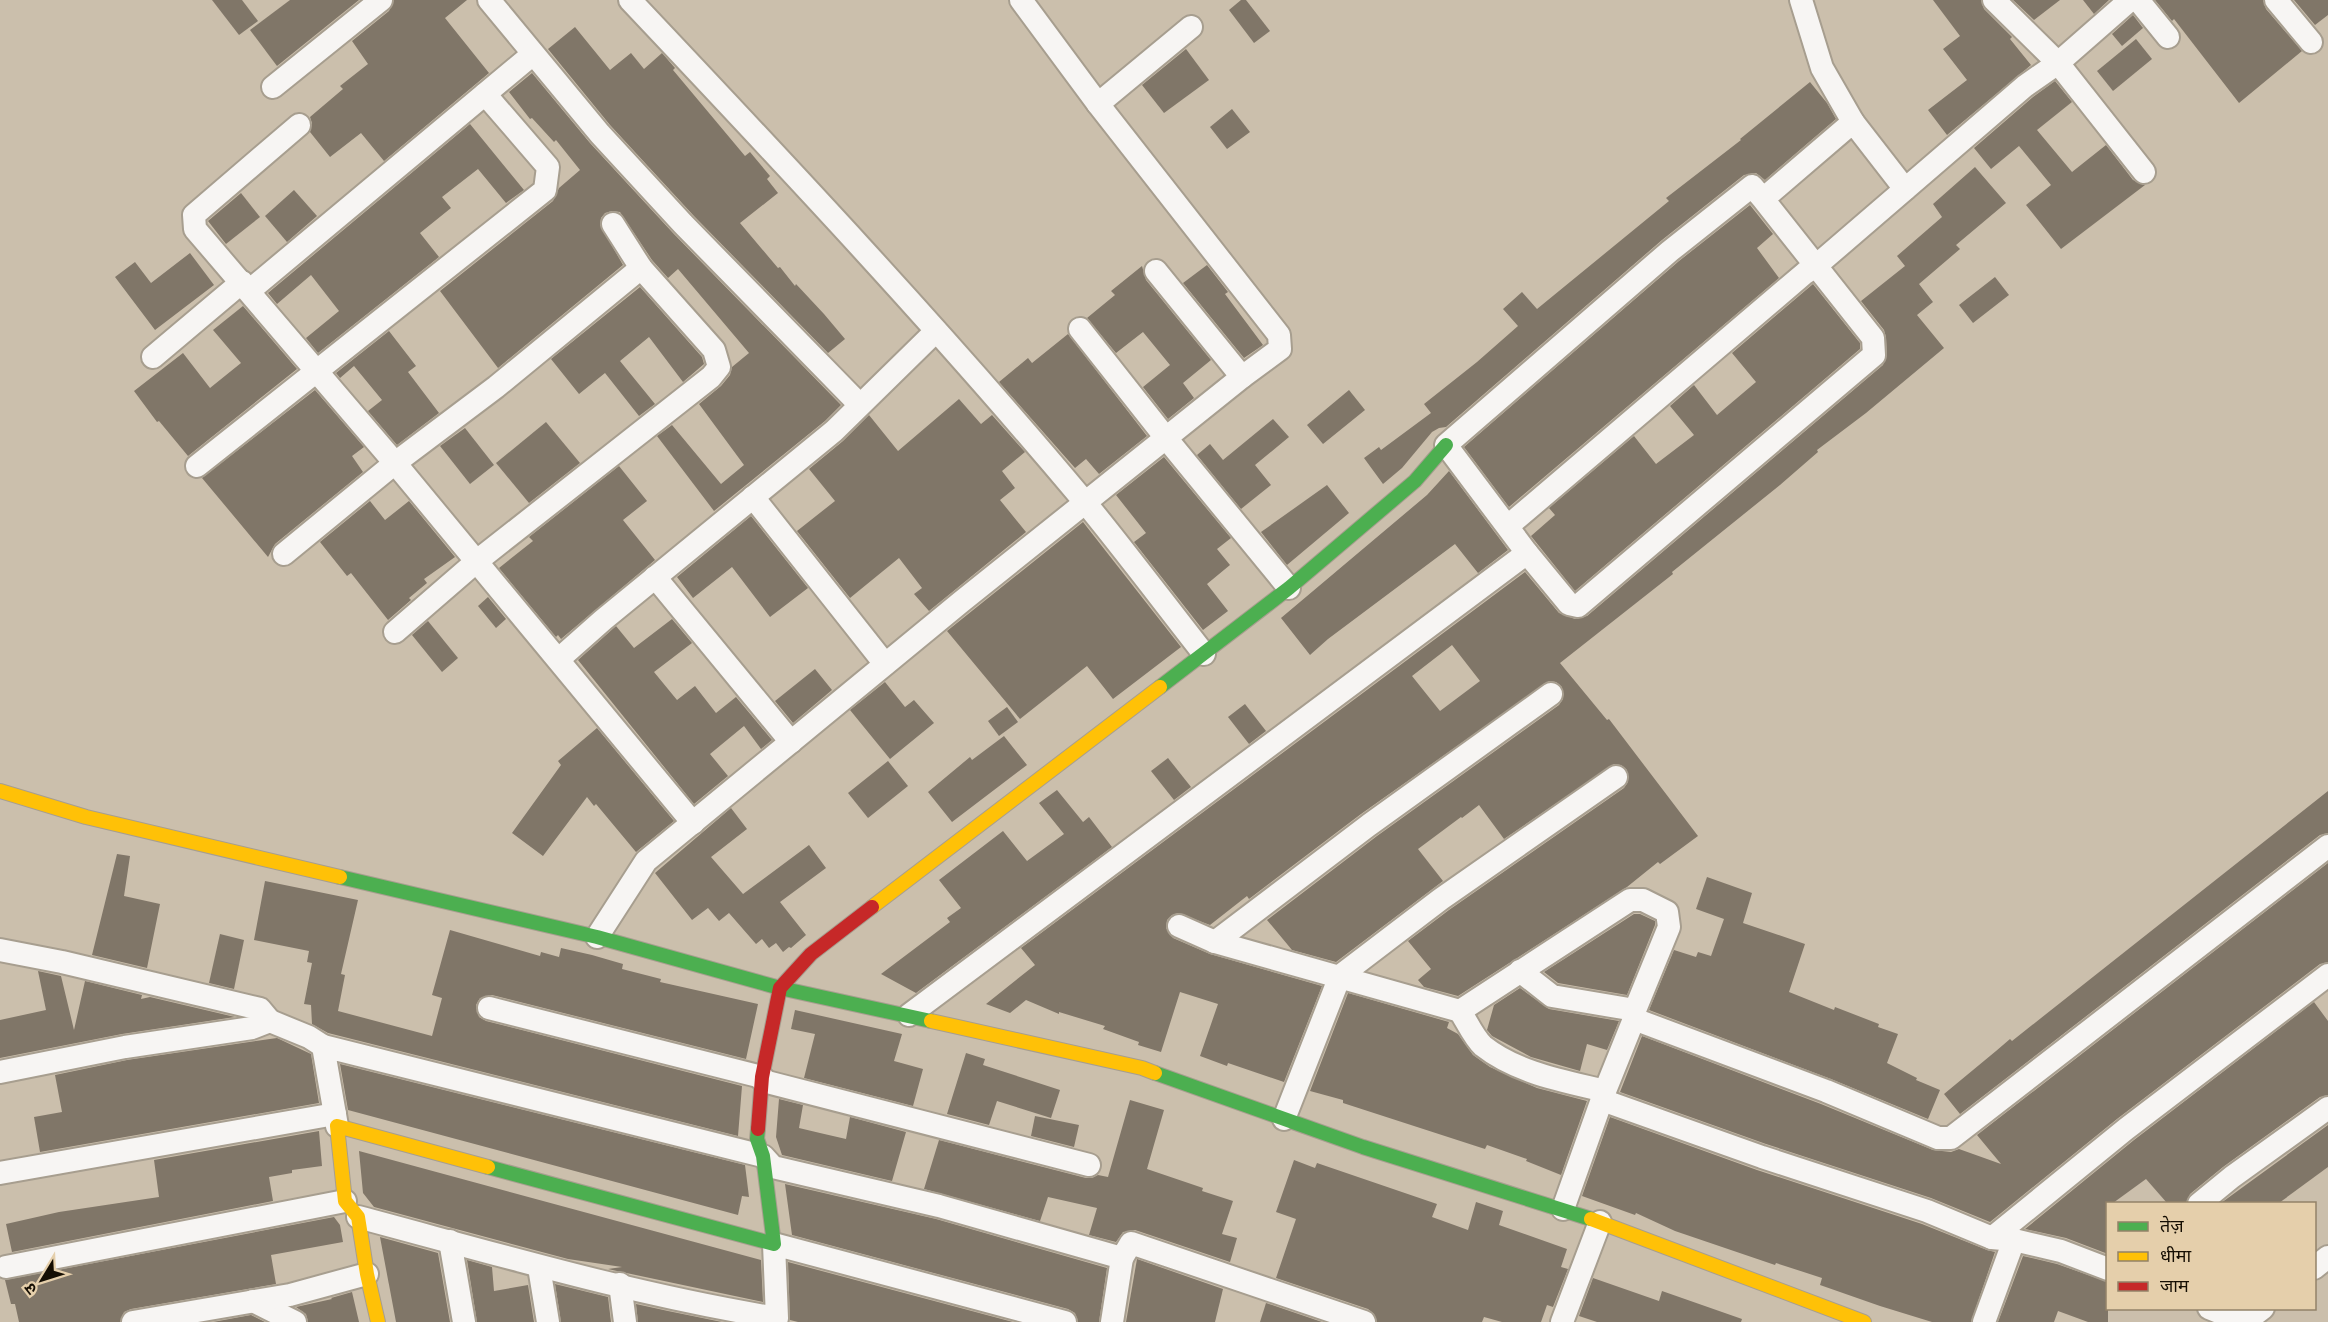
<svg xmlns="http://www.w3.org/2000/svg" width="2328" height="1322" viewBox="0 0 2328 1322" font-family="Inter,'Noto Sans Devanagari',sans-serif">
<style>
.building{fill:#807668;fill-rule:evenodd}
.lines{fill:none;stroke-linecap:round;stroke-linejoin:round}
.street-casing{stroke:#a79e8f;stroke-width:26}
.fast-casing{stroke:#a79e8f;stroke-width:16}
.slow-casing{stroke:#a79e8f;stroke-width:16}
.jam-casing{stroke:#a79e8f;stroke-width:16}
.street{stroke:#f7f5f3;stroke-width:22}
.fast{stroke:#4caf50;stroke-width:14}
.slow{stroke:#ffc107;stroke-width:14}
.jam{stroke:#c62828;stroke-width:14}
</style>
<rect width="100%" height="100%" fill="#cbbfac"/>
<!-- building -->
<g class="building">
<polygon points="212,0 242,0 258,21 239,35"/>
<polygon points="290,0 359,0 277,66 250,30"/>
<polygon points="394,0 467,0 445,18 489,73 384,161 361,133 330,157 310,132 312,123 310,117 343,89 340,86 368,64 352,41 389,11"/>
<polygon points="1241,0 1246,0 1270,31 1254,43 1229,10"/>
<polygon points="1933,0 1981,0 1984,9 2012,37 2010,39 2031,65 1947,135 1928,110 1967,80 1943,49 1960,36"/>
<polygon points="2013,0 2060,0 2034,20"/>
<polygon points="2083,0 2109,0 2094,14"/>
<polygon points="2155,0 2263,0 2266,9 2302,51 2239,103 2174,19 2172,21"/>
<polygon points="2294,0 2328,0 2328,15 2315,25"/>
<polygon points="2133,15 2143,28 2122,46 2112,34"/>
<polygon points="575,27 610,70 631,53 644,69 662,53 675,68 673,70 745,156 750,152 770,176 767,179 778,193 740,223 778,268 780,267 795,286 796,284 824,314 845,339 828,353 693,215 610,125 548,49"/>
<polygon points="2136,39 2152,59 2113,91 2097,71"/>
<polygon points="1186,49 1209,80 1164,113 1142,85"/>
<polygon points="532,73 590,143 673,233 841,405 825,421 714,511 657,436 672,425 721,484 744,465 699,404 721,386 730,375 732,367 749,353 678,269 668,278 652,260 620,212 612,211 605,213 601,218 600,225 623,265 498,368 440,291 553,201 559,188 580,170 556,140 554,142 532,118 530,119 509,92"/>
<polygon points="2055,81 2072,102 2037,130 2072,172 2106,145 2133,180 2145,185 2061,249 2026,205 2051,185 2019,146 1991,169 1974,148 2033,97"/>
<polygon points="1810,82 1827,103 1836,119 1765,180 1756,173 1744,175 1662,240 1446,427 1439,428 1432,432 1402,468 1383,484 1364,458 1379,447 1381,450 1431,413 1424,404 1477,362 1518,326 1503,309 1522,292 1537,309 1669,201 1666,198 1741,140 1740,139"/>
<polygon points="1232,109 1250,132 1227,149 1210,127"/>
<polygon points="470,124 524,190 506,203 478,169 442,197 451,208 420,233 439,257 318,353 306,338 339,311 311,275 277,304 268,293"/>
<path d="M1975,167L2006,203L1956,245L1960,249L1919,284L1933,302L1917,315L1944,348L1866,413L1817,450L1818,452L1780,485L1672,572L1673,574L1560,663L1607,720L1609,719L1698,836L1660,864L1658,862L1627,887L1458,996L1424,987L1418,980L1431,969L1408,941L1449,910L1624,788L1628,782L1627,770L1621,765L1614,764L1504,839L1479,805L1462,818L1461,817L1418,849L1443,881L1336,962L1292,950L1267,920L1377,836L1559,705L1563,699L1562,687L1556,682L1549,681L1361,814L1249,899L1247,896L1210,925L1178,913L1172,915L1167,920L1166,928L1173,938L1210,954L1322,986L1284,1082L1228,1063L1227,1066L1200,1056L1218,1004L1180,992L1161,1052L1138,1045L1139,1042L1103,1029L1105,1026L1059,1012V1014L1026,1000L1010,1013L986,1004L1035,965L1021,948L1525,572L1559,613L1575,619L1587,616L1883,365L1887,355L1886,337L1884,330L1861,301L1905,266L1897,256L1942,217L1933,204ZM1452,645L1480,681L1440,711L1412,676Z"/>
<polygon points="294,190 317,216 287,242 265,216"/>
<polygon points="241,193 260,217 226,244 208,221"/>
<polygon points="1750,205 1773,234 1757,248 1779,278 1509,507 1464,447 1679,261"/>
<polygon points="190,253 214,285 155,330 115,277 135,262 151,283"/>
<polygon points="1207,265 1228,292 1225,294 1263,345 1244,358 1183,283"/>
<polygon points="1142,266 1146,280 1211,360 1183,383 1194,398 1168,419 1143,387 1170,365 1143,332 1116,353 1087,318 1115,295 1111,291"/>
<polygon points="1995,277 2009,295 1973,323 1959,305"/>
<polygon points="1813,284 1860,343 1860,349 1575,591 1531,536 1555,515 1549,508 1634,436 1656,464 1694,435 1670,406 1694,385 1717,415 1756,382 1732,353"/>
<polygon points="640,287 702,357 704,364 683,382 649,337 620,361 655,404 639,416 605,373 579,394 551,359"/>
<polygon points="243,306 297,369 188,456 159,421 157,422 134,391 183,353 210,388 241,363 213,330"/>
<polygon points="389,331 416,366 408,372 439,413 397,445 368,411 382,400 354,366 340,378 336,373"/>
<polygon points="1068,334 1147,436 1099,474 1086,459 1075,468 999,382 1028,358 1032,363"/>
<polygon points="315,390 364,447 352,456 363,472 275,544 268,557 202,478"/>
<polygon points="1349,390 1365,410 1323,444 1307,425"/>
<polygon points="959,399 981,424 992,415 1025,452 1002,471 1015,488 1000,500 1026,532 929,611 914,594 922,588 899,558 850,598 797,531 835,501 809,469 843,441 869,415 898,451"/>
<polygon points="1273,419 1289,437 1255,465 1271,485 1241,509 1197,455 1210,444 1223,460"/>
<polygon points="546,422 580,463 529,503 496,463"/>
<polygon points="465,428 494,465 470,484 440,446"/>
<polygon points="1164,457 1231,538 1217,549 1230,565 1207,584 1228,611 1203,630 1134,542 1146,533 1116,495"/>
<polygon points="619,466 647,501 623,520 655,560 561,639 558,635 556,637 499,568 533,541 529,537"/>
<polygon points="1449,471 1508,550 1478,573 1455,544 1328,639 1310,655 1281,618 1427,495"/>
<polygon points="1327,485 1349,513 1287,565 1261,532"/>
<polygon points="370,501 385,520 409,501 455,557 424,579 427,583 409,598 411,600 388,620 351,573 347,576 320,542"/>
<polygon points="751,516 808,588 770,617 732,567 693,598 677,577"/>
<polygon points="1083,522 1181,647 1113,699 1087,666 1020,719 947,631"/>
<polygon points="488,597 506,619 496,628 478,606"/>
<polygon points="672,619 692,643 654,672 677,700 695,686 716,713 736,697 772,740 761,749 744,726 710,754 728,776 694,804 578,660 616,626 634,648"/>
<polygon points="428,621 458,658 442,672 412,635"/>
<polygon points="815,669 832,690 793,723 775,701"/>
<polygon points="885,682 905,707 914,700 934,723 890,759 850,710"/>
<polygon points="1245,704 1266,731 1249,744 1228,717"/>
<polygon points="1007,707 1018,722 999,736 988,721"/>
<polygon points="597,728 674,821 636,852 596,804 594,806 587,797 543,856 512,833 561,765 558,761"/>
<polygon points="1004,736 1027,765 952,822 928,792 970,757 972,760"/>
<polygon points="1168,758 1191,787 1174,800 1151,771"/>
<polygon points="888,761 908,786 868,818 848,793"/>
<polygon points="1057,790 1083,822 1089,817 1112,847 916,993 881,974 950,922 947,918 961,908 939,880 1003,831 1027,861 1064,834 1039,803"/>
<polygon points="2328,791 2328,833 2320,835 1960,1114 1944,1094 1996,1051 2010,1039 2012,1041"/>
<polygon points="731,808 747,829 711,857 743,894 809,845 826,868 780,902 806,935 791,948 789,947 783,952 776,943 769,948 762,939 756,944 729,913 719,921 708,908 692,920 655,873"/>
<polygon points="117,854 130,856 124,896 160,904 147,968 92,955"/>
<polygon points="2328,863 2328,962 2320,964 2117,1119 1990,1222 1931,1198 1766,1144 1620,1092 1642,1036 1821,1104 1933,1150 1951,1152 1959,1149 2001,1164 1977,1135"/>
<polygon points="1707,877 1752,893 1743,923 1805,944 1789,992 1834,1010 1835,1007 1879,1024 1878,1027 1898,1034 1887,1063 1917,1078 1916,1080 1940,1090 1928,1119 1831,1079 1649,1010 1674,950 1696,957 1698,952 1711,956 1724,919 1696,909"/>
<polygon points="265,881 358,900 341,974 345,975 338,1011 432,1036 442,998 432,995 450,930 540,956 541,952 559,957 561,948 592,955 623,964 622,969 661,979 660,982 758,1004 746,1059 492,995 480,998 476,1005 479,1017 486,1021 742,1086 738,1136 328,1033 312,1024 311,1005 304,1004 312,963 307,962 309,951 254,940"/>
<polygon points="1634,914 1640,914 1655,921 1655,925 1627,995 1558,983 1544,972"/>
<polygon points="220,934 244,940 234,989 209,983"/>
<polygon points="38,971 61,976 74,1030 85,981 142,995 141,999 150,997 235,1017 122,1034 0,1058 0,1020 46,1010"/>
<polygon points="1520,988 1549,1009 1619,1021 1607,1050 1587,1044 1580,1071 1531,1057 1492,1036 1487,1030 1494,1005"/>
<polygon points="1348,993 1449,1022 1447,1028 1458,1034 1473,1055 1490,1067 1537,1088 1587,1101 1561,1175 1526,1161 1527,1159 1487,1145 1485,1149 1343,1103 1343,1100 1310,1091"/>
<polygon points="2314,1002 2328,1021 2328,1095 2320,1097 2223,1167 2190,1194 2186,1203 2167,1203 2146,1179 2113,1203 2108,1203 2108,1254 2066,1238 2025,1229 2134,1140"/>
<polygon points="795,1010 902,1034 894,1061 923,1069 913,1106 804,1078 815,1034 791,1029"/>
<polygon points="277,1038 311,1054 319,1103 40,1152 34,1117 62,1112 55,1075 127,1060"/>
<polygon points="966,1053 985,1059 983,1065 1060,1090 1051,1118 997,1101 989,1125 947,1114"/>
<polygon points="340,1064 745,1165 749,1197 742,1196 738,1215 348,1110"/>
<polygon points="779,1099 803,1105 799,1128 820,1133 846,1139 850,1117 906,1132 892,1181 782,1155 776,1137"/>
<polygon points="1130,1100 1164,1110 1147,1169 1203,1188 1202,1191 1233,1201 1222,1234 1237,1238 1230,1262 1135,1230 1123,1232 1116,1242 1089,1235 1097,1208 1048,1197 1040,1221 924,1189 939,1140 1086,1178 1092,1178 1098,1175 1108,1177"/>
<polygon points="1035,1116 1079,1125 1074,1147 1031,1136"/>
<polygon points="1610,1117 1757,1170 1922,1224 1987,1250 1995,1252 1971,1322 1932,1322 1880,1306 1820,1285 1822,1278 1776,1263 1775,1265 1675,1231 1636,1213 1635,1215 1582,1196"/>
<polygon points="2328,1125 2328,1167 2279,1203 2221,1203"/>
<polygon points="319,1131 322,1166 292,1170 292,1173 269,1177 273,1201 12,1252 6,1224 59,1212 159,1197 154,1160"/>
<polygon points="359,1151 761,1260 763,1302 617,1271 608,1269 622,1267 568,1259 374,1207 363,1193"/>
<polygon points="1294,1160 1315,1168 1317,1163 1437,1204 1432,1217 1468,1230 1476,1202 1503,1211 1499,1225 1567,1249 1561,1267 1568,1269 1553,1307 1547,1305 1541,1322 1502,1322 1484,1317 1482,1322 1377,1322 1374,1314 1368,1309 1276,1278 1296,1219 1276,1212"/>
<polygon points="785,1184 936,1219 1107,1268 1099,1322 1078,1322 1075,1313 1068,1309 792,1235"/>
<polygon points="334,1217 340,1225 343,1242 271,1255 276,1284 131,1309 124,1312 120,1322 19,1322 15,1304 11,1304 5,1280"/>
<polygon points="380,1237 438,1253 450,1322 396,1322"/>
<polygon points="2023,1256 2057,1264 2108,1282 2108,1322 2088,1322 2058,1311 2054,1322 1998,1322"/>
<polygon points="1137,1259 1223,1289 1215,1322 1126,1322"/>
<polygon points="467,1260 492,1267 494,1291 528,1285 534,1322 477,1322"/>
<polygon points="788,1262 1013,1322 798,1322 790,1320"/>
<polygon points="1593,1278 1659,1301 1662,1291 1742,1319 1741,1322 1597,1322 1579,1316"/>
<polygon points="555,1284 608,1297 611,1322 561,1322"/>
<polygon points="352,1292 359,1322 308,1322 306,1314 296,1307 332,1299 331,1298"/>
<polygon points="1266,1303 1322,1322 1260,1322"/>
<polygon points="636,1304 668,1311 722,1322 638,1322"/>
<polygon points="251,1315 265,1322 213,1322"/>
</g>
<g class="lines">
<defs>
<g id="street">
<polyline points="489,0 600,134 683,224 860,405"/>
<path d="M630,0C785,164 939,328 1084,501C1125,551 1164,603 1204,654"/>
<polyline points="1801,0 1822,68 1853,122"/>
<polyline points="1994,0 2058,63 2144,172"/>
<polyline points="2138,0 2168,37"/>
<polyline points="2276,0 2311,42"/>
<polyline points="273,87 381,0"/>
<polyline points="1098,104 1191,27"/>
<polyline points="299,125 194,215 195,229 395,463 693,823"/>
<polyline points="1763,199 1873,338 1874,355 1578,606 1569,604 1527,553 1446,445 1670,251 1752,186 1763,199 1853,122 1905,189"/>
<polyline points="1156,271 1242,377"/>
<polyline points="249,291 533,54"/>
<polyline points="1080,329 1166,438 1289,588"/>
<polyline points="153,357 242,282"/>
<polyline points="197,466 545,190 548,167 485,94"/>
<polyline points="753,497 885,664"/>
<polyline points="1508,526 1805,273 1817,265 2025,86 2058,63 2130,0"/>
<polyline points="284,554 395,463 496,387 641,268"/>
<polyline points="655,577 791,742"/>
<polyline points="395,632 477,561 711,377 719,367 714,350 641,268 613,224"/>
<polyline points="559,659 603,620 834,431 936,331"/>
<polyline points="1179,926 1215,942 1460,1011 1630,900 1643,900 1667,912 1669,927 1635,1010 1634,1019 1605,1091 1563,1209"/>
<polyline points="597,937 646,861 961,602 1242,377 1280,349 1279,335 1098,104 1021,0"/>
<polyline points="1215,942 1369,825 1551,694"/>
<polyline points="0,950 62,962 260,1009 270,1021"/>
<polyline points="1520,971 1552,996 1635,1010"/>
<polyline points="489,1008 762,1077"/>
<path d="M1460,1011C1467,1022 1474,1038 1483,1046C1517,1073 1564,1081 1605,1091"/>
<polyline points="909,1015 1527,553"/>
<polyline points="1634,1019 1826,1091 1938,1138 1951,1138 2328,846"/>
<polyline points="0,1072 125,1047 252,1028 270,1021 309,1037 323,1046"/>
<polyline points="763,1081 1089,1165"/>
<polyline points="1602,1100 1762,1157 1927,1211 1992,1238 2014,1240 2061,1251 2108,1269"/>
<polyline points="1284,1119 1340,976 1441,899 1616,777"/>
<polyline points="337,1126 323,1046 763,1156 773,1167 939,1206 1122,1258 1112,1322"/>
<polyline points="0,1173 335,1114"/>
<polyline points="2199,1204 2232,1177 2328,1108"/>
<path d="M358,1217C497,1254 635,1295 777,1318L774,1244L1065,1322"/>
<polyline points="1992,1238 2126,1129 2328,975"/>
<polyline points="450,1241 464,1322"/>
<polyline points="1122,1258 1131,1243 1364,1322"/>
<polyline points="6,1267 345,1201"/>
<polyline points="539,1267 548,1322"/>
<polyline points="2314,1268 2328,1257"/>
<polyline points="620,1284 625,1322"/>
<polyline points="253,1301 295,1322"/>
<polyline points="2209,1308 2243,1322"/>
<polyline points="133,1322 290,1295 367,1274"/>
<polyline points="1562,1322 1600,1222"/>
<polyline points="1984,1322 2014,1240"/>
<polyline points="2245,1322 2263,1308"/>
</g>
<g id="fast">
<polyline points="1160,687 1289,588 1415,481 1446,445"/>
<polyline points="340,877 597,937 780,988 931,1021"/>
<polyline points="1155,1073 1363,1147 1591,1219"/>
<polyline points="488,1167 774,1244 763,1156 757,1139 758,1129"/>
</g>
<g id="slow">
<polyline points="0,791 86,817 340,877"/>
<polyline points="872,907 1160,687"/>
<polyline points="931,1021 1142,1068 1155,1073"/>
<polyline points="1591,1219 1864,1322"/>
<polyline points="378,1322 367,1274 358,1217 345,1201 337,1126 488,1167"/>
</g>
<polyline id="jam" points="758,1129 762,1077 780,988 811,954 872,907"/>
</defs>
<!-- street casing -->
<use href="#street" class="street-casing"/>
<!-- fast casing -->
<use href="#fast" class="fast-casing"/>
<!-- slow casing -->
<use href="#slow" class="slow-casing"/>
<!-- jam casing -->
<use href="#jam" class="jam-casing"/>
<!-- street -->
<use href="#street" class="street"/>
<!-- fast -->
<use href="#fast" class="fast"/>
<!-- slow -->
<use href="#slow" class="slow"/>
<!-- jam -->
<use href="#jam" class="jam"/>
</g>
<!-- legend -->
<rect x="2106" y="1202" width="210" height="108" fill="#e5cfab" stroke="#928268" stroke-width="1.5"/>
<rect x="2118" y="1222" width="30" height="9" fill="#4caf50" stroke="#928268" stroke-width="1.5"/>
<text x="2160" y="1232" font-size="18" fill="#150e03">तेज़</text>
<rect x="2118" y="1252" width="30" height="9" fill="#ffc107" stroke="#928268" stroke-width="1.5"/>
<text x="2160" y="1262" font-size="18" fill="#150e03">धीमा</text>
<rect x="2118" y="1282" width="30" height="9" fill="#c62828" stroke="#928268" stroke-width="1.5"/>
<text x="2160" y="1292" font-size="18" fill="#150e03">जाम</text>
<!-- north arrow -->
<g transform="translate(42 1280) rotate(232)" stroke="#e5cfab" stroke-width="4.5" paint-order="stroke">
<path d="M0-4.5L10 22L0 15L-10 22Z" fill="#150e03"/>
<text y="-9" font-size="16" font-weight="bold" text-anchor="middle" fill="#150e03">उ</text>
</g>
</svg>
